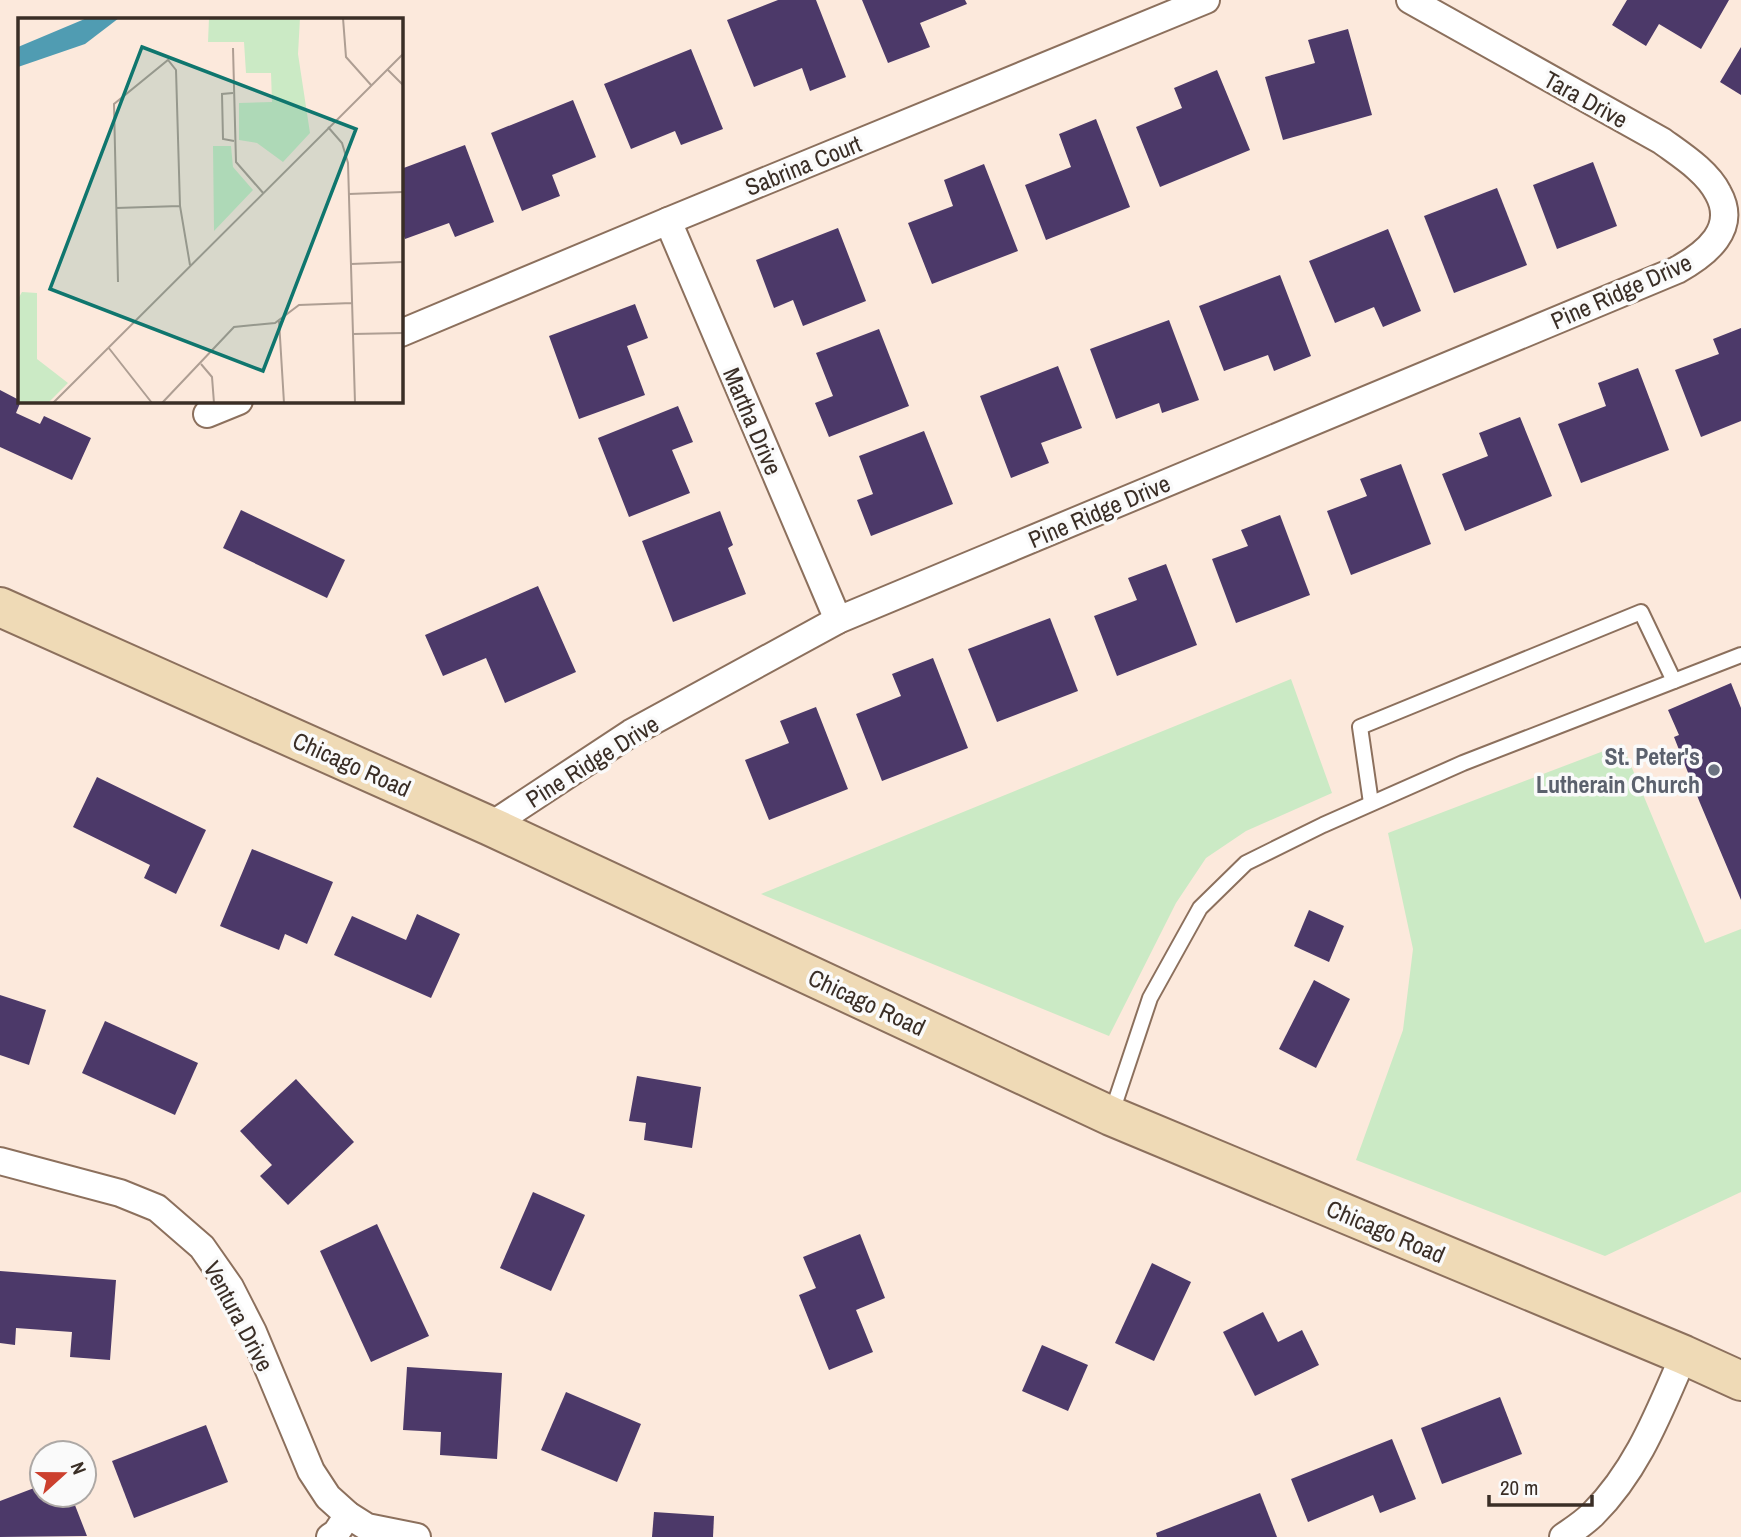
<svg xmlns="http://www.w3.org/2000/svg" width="1741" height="1537" viewBox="0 0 1741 1537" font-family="'Archivo Narrow',sans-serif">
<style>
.green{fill:#cbeac5}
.building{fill:#4c3969}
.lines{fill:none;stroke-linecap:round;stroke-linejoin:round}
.lane-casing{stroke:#8c705d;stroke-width:18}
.street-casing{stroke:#8c705d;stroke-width:30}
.secondary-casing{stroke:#8c705d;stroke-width:42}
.lane{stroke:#fff;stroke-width:14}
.street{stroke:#fff;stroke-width:26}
.secondary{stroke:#efdab6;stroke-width:38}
.worship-dot{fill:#6b7280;stroke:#fafafa;stroke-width:2.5}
.labels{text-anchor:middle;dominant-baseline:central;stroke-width:7;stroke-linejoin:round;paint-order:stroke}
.street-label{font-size:24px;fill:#3a2e26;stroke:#fafafa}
.worship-label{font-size:24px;font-weight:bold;fill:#5b616d;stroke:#fafafa;text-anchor:end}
.inset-road{fill:none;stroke:#ae9e93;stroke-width:2}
.view{fill:#0f766e;fill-opacity:0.15;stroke:#0f766e;stroke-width:3.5}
.inset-edge{fill:none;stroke:#3a2e26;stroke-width:3.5}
</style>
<rect width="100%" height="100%" fill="#fce9dc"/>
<!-- green -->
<g class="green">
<polygon points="1291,679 1332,793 1246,831 1206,858 1176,903 1109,1036 761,894"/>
<polygon points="1622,744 1705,943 1741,929 1741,1192 1605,1256 1356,1160 1403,1030 1413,949 1388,833"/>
</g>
<!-- building -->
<g class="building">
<polygon points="778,0 816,0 846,77 810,91 802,68 754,87 727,20"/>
<polygon points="862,0 965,0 967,4 920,23 930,47 888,63"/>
<polygon points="1627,0 1729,0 1701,49 1659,24 1646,46 1612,25"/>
<polygon points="1348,29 1372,115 1283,140 1265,77 1315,63 1308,40"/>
<polygon points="1741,47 1741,95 1720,82"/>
<polygon points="691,49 723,129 681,145 675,131 631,149 604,84"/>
<polygon points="1217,70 1250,150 1160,187 1136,127 1182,108 1174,88"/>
<polygon points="573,100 596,157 552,175 560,196 522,211 491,133"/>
<polygon points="1096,119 1130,207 1046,240 1025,185 1071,167 1059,134"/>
<polygon points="465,145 494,222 455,237 449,223 405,239 401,228 401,169"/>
<polygon points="1593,162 1617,226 1557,249 1533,185"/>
<polygon points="984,164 1018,251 932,284 908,223 953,206 944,180"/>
<polygon points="1497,188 1527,265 1454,293 1424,216"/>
<polygon points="838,228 866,301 803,326 793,300 774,308 756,260"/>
<polygon points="1388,229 1421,311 1383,327 1374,307 1335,323 1309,261"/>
<polygon points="1280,275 1311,356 1274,371 1268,355 1224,371 1199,306"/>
<polygon points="635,304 648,338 627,346 645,395 579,419 549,336"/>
<polygon points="1169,320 1199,400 1162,413 1159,403 1116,419 1090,349"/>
<polygon points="1741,328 1741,421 1701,437 1675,370 1719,354 1713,339"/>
<polygon points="879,329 909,406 829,437 815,403 833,396 816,353"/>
<polygon points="1058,366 1082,428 1041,443 1049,463 1011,478 980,396"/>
<polygon points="1638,368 1669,450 1581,483 1558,424 1606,406 1598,383"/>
<polygon points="0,390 21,401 16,413 40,424 44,416 91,438 72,480 0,447"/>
<polygon points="678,406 693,442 672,450 690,493 629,517 598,438"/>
<polygon points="1520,417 1552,496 1465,531 1442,474 1488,456 1479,433"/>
<polygon points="924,431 953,504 871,536 857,500 873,494 859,456"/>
<polygon points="1401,464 1431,544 1351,575 1327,511 1367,496 1360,479"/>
<polygon points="241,510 345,560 327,598 223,548"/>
<polygon points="720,511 733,545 728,548 746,594 673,622 642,541"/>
<polygon points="1280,515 1310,595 1236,623 1212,559 1248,546 1241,530"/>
<polygon points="1166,564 1197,645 1117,676 1094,616 1137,600 1128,578"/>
<polygon points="538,586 576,672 505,703 486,658 443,676 425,635"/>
<polygon points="1050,618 1078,691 997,722 968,649"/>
<polygon points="933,658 968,748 882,781 856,714 901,696 892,674"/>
<polygon points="1731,683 1741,708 1741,900 1700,803 1674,737 1679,735 1668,710"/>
<polygon points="816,707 848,789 769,820 745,760 789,743 780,721"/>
<polygon points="97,777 206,830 176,894 144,878 150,865 73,827"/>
<polygon points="252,849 333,882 307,944 285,934 279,950 220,926"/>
<polygon points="1309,910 1344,926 1329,962 1294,946"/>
<polygon points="417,914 460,934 431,998 334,955 352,916 406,940"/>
<polygon points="1314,980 1350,999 1316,1068 1279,1049"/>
<polygon points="0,995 46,1010 29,1065 0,1055"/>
<polygon points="105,1021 198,1063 175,1115 82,1073"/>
<polygon points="637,1076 701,1087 692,1148 644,1140 646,1123 629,1121"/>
<polygon points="296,1079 354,1142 288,1205 260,1176 272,1165 240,1131"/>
<polygon points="533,1192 585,1215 551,1291 500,1268"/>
<polygon points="377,1224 429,1336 371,1362 320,1251"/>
<polygon points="860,1234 885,1298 856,1310 873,1352 829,1370 799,1295 816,1288 803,1257"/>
<polygon points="1152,1263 1191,1282 1154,1361 1115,1343"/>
<polygon points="0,1271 116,1280 110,1360 70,1357 72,1332 16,1328 15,1345 0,1343"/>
<polygon points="1263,1312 1278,1342 1302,1330 1319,1365 1255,1396 1223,1332"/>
<polygon points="1042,1345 1088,1365 1068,1411 1022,1391"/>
<polygon points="407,1367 502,1373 497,1459 440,1455 441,1432 403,1430"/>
<polygon points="566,1392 641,1424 617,1482 541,1450"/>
<polygon points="1500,1397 1522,1454 1442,1484 1421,1428"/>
<polygon points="206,1425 228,1482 134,1518 112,1461"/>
<polygon points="1392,1439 1416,1499 1380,1513 1373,1495 1308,1522 1291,1479"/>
<polygon points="42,1485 42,1495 71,1495 87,1536 0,1537 0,1501"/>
<polygon points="1260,1493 1277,1537 1157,1537 1156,1533"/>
<polygon points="654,1512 714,1516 713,1537 652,1537"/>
</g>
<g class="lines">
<defs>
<g id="lane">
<polyline points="1371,803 1360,727 1641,612 1674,681"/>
<polyline points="1111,1115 1150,998 1200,908 1246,863 1323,825 1463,763 1741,655"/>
</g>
<g id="street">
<polyline points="668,221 838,620"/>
<polyline points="401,333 668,221 1206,0"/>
<polyline points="207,414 239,401"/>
<path d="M490,826L631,733L838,620L1677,270C1706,254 1738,229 1718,193C1707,171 1681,155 1662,141L1410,0"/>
<polyline points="0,1161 120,1193 157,1208 202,1247 230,1287 253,1332 311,1471 328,1497 348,1515 367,1527 417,1537"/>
<polyline points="330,1537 336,1533 348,1515"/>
<path d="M1563,1537C1573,1530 1584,1523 1593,1514C1638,1469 1659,1412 1684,1355"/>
</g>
<polyline id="secondary" points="0,607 490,826 1111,1116 1684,1355 1741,1381"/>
</defs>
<!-- lane casing -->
<use href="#lane" class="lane-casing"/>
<!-- street casing -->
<use href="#street" class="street-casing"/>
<!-- secondary casing -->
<use href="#secondary" class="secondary-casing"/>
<!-- lane -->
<use href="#lane" class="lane"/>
<!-- street -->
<use href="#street" class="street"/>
<!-- secondary -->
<use href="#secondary" class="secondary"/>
</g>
<!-- markers -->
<circle class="worship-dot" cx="1714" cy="770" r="7"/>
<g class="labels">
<!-- street labels -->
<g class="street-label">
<text transform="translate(1586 99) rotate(29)">Tara Drive</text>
<text transform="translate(803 165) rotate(-22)">Sabrina Court</text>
<text transform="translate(1621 291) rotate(-24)">Pine Ridge Drive</text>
<text transform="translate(753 421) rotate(67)">Martha Drive</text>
<text transform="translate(1099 511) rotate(-23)">Pine Ridge Drive</text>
<text transform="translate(592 761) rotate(-32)">Pine Ridge Drive</text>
<text transform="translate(352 764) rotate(24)">Chicago Road</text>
<text transform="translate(867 1002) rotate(25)">Chicago Road</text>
<text transform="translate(1386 1231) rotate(23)">Chicago Road</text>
<text transform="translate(239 1316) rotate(62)">Ventura Drive</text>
</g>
<!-- worship labels -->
<g class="worship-label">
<text x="1700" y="756">St. Peter's<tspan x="1700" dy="28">Lutherain Church</tspan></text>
</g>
</g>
<!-- overview -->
<g transform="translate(18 18)">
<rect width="385" height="385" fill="#fce9dc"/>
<path d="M191,0H282L280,36L292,115L265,144L239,125L221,122V85L254,84L253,55H228L226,24H190ZM195,128H213L215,149L235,172L196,213ZM4,274L19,275V341L50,365L30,385H0V281Z" fill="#cbeac5"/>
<path d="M69,0H101L67,26L0,49V29Z" fill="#509cb2"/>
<path class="inset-road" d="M325,0L328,39L353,67M215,30L218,144L246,176M369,51L385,67M215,75L204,76L205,121L216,123M310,109L324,125L330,145L337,385M331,176L385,174M98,190L162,188M333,246L385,244M100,264L96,86L150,42L158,52L162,188L172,247M261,303L266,385M335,316L385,315M90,329L134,385M183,346L194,359L196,385M35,385L385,36M144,385L216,309L257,305L281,287L334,285"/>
<path class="view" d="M124,29L338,111L245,353L32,271Z"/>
<rect width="385" height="385" class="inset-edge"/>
</g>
<!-- north arrow -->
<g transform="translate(63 1474) rotate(69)"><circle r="33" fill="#fafafa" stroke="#ada8a5" stroke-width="2"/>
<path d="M0-5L12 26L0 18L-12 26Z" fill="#cc402e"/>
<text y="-10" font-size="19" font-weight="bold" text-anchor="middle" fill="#3a2e26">N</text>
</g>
<!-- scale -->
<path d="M1489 1495v10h103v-10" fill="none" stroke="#3a2e26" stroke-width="3.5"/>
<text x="1500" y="1495" font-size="21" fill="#3a2e26" stroke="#fafafa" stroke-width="5" paint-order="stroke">20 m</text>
</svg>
